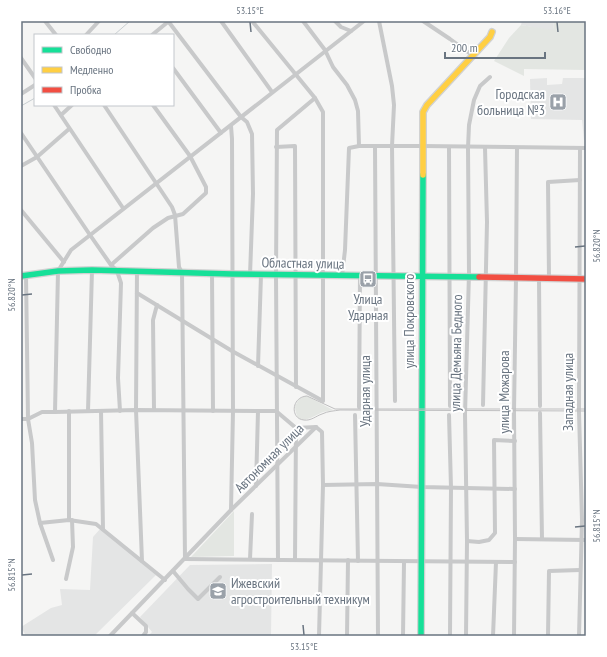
<svg xmlns="http://www.w3.org/2000/svg" width="607" height="657" viewBox="0 0 607 657" font-family="'PT Sans Narrow',sans-serif">
<style>
.built{fill:#e4e5e5}
.green{fill:#e3e6e2}
.lines{fill:none;stroke-linecap:round;stroke-linejoin:round}
.stream{stroke:#c9cfd2;stroke-width:1}
.fast-casing{stroke:#d1d2d2;stroke-width:8}
.slow-casing{stroke:#d1d2d2;stroke-width:8}
.jam-casing{stroke:#d1d2d2;stroke-width:8}
.street{stroke:#c8c9ca;stroke-width:4}
.fast{stroke:#16e098;stroke-width:5.5}
.slow{stroke:#ffcf43;stroke-width:5.5}
.jam{stroke:#f24e42;stroke-width:5.5}
.tram{stroke:#bfbfc0;stroke-width:1}
.ticks{fill:none;stroke:#697480;stroke-width:1.5}
.labels{text-anchor:middle;dominant-baseline:central;stroke-width:4;stroke-linejoin:round;paint-order:stroke}
.poi-label{font-size:14px;fill:#697480;stroke:#fff;text-anchor:end}
.street-label{font-size:14px;fill:#697480;stroke:#fff}
.neatline{fill:none;stroke:#697480;stroke-width:1.5}
.ticks-label{font-size:10px;text-anchor:middle;fill:#697480}
</style>
<rect width="100%" height="100%" fill="#f5f5f4"/>
<!-- built -->
<g class="built">
<polygon points="522,21 554,21 553,31 521,25"/>
<polygon points="547,78 547,85 562,84 563,78 586,78 586,140 584,140 582,120 531,119 530,79"/>
<polygon points="101,528 156,575 94,636 26,636 21,627 51,608 62,605 60,589 90,590 93,537"/>
<polygon points="272,564 271,636 148,636 152,632 140,617 190,565"/>
</g>
<!-- green -->
<g class="green">
<polygon points="554,21 577,21 586,23 586,70 524,69 524,76 494,61 509,38 521,25 553,30"/>
<path d="M305,396L309,397L333,410C330,411 326,411 323,412C312,417 296,429 295,406L299,399Z"/>
<polygon points="234,511 234,556 191,557"/>
</g>
<g class="lines">
<!-- stream -->
<g class="stream">
<polyline points="114,35 130,21"/>
<polyline points="21,106 35,98"/>
</g>
<defs>
<g id="fast">
<polyline points="21,276 58,271 92,270 232,274 479,277"/>
<polyline points="421,636 423,175"/>
</g>
<polyline id="slow" points="423,175 423,112 427,105 490,37 492,32"/>
<polyline id="jam" points="479,277 586,279"/>
</defs>
<!-- fast casing -->
<use href="#fast" class="fast-casing"/>
<!-- slow casing -->
<use href="#slow" class="slow-casing"/>
<!-- jam casing -->
<use href="#jam" class="jam-casing"/>
<!-- street -->
<g class="street">
<polyline points="45,21 56,35"/>
<polyline points="168,21 241,117 247,122 252,134 253,194 250,275"/>
<polyline points="221,21 272,92"/>
<polyline points="303,21 325,50 333,67 347,85 355,100 358,111 359,146"/>
<polyline points="335,21 341,27 351,31"/>
<polyline points="379,21 392,86 394,105 392,146 395,401"/>
<polyline points="423,21 450,39 472,55"/>
<polyline points="86,35 99,21"/>
<polyline points="152,35 169,21"/>
<polyline points="21,58 35,78"/>
<polyline points="173,68 221,133"/>
<polyline points="21,94 35,85"/>
<polyline points="54,105 123,208"/>
<polyline points="104,105 172,207 175,215 179,267 182,273 185,559"/>
<polyline points="61,115 72,105"/>
<polyline points="231,126 232,139 233,411 231,510"/>
<polyline points="21,133 90,235 111,265 117,271 121,283 118,378 120,411"/>
<polyline points="276,147 295,146 296,387"/>
<polyline points="375,147 378,636"/>
<polyline points="449,147 450,406"/>
<polyline points="21,166 37,157 69,129"/>
<polyline points="21,210 64,262"/>
<polyline points="111,265 153,228 168,218 183,214 206,193 206,187 190,156 153,105"/>
<polyline points="137,271 136,410 142,561"/>
<polyline points="212,274 213,411"/>
<polyline points="26,275 28,419 32,443 35,500 40,523 53,560"/>
<polyline points="342,276 345,250 349,148 359,146 422,146 586,148"/>
<polyline points="539,278 540,406"/>
<polyline points="549,278 548,182 580,180"/>
<polyline points="137,293 232,351 323,401 323,112 315,98 252,21"/>
<polyline points="258,366 261,275"/>
<polyline points="483,405 487,222 485,148"/>
<polyline points="359,407 360,276"/>
<polyline points="154,410 153,320 157,305"/>
<polyline points="88,411 92,270"/>
<polyline points="101,411 103,529"/>
<polyline points="55,412 58,271 71,250 364,21"/>
<polyline points="540,413 542,539"/>
<polyline points="355,415 358,561"/>
<polyline points="449,415 451,488 450,636"/>
<polyline points="21,419 28,419 42,412 55,412 136,410 258,411 276,411 296,428 316,427"/>
<polyline points="316,427 322,432 323,485 319,636"/>
<polyline points="323,485 377,484 422,487 515,489"/>
<polyline points="256,486 258,411"/>
<polyline points="69,520 69,411"/>
<polyline points="40,523 69,520 96,524 165,580"/>
<polyline points="515,539 586,540"/>
<polyline points="467,541 479,542 489,540 495,533 494,440 515,441"/>
<polyline points="185,559 515,562"/>
<polyline points="250,559 252,514"/>
<polyline points="278,560 276,275 277,130 315,98"/>
<polyline points="295,560 296,428"/>
<polyline points="173,571 188,589 198,599 220,577"/>
<polyline points="66,579 73,547 72,520"/>
<polyline points="132,613 146,626 146,632 143,636"/>
<polyline points="110,636 231,510 316,427"/>
<polyline points="347,636 348,560"/>
<polyline points="403,636 404,562"/>
<polyline points="466,636 467,541 465,414 469,273 468,148 469,125 474,100 480,86 490,77"/>
<polyline points="493,636 496,562"/>
<polyline points="514,636 515,539 514,411 516,278 517,148"/>
<polyline points="548,636 549,571 580,570"/>
<polyline points="579,636 582,520 579,412 580,148"/>
</g>
<!-- fast -->
<use href="#fast" class="fast"/>
<!-- slow -->
<use href="#slow" class="slow"/>
<!-- jam -->
<use href="#jam" class="jam"/>
<!-- tram -->
<path class="tram" d="M586,409H335L307,396C291,397 290,419 304,420C311,421 316,416 322,414C328,411 334,411 340,410L586,411"/>
</g>
<!-- ticks -->
<path class="ticks" d="M250,22L251,32M557,22L558,32M575,247L585,246M22,295L32,294M575,527L585,526M22,575L32,574M303,625L304,635"/>
<!-- icons -->
<defs>
<symbol id="hospital-square" viewBox="-11 -11 22 22"><rect x="-9" y="-9" width="18" height="18" rx="4" fill="#9aa1a9" stroke="#fff"/><path d="M-5-5h3v3.5h4V-5h3V5h-3V1.5h-4V5h-3Z" fill="#fff"/></symbol>
<symbol id="bus-square" viewBox="-11 -11 22 22"><rect x="-9" y="-9" width="18" height="18" rx="4" fill="#9aa1a9" stroke="#fff"/><path d="M-5-6H5V4H4V6H2V4H-2V6H-4V4H-5ZM-3.5-4V0h7V-4ZM-3.5 1.2v1.5H-2V1.2ZM2 1.2v1.5H3.5V1.2Z" fill="#fff"/></symbol>
<symbol id="university-square" viewBox="-11 -11 22 22"><rect x="-9" y="-9" width="18" height="18" rx="4" fill="#9aa1a9" stroke="#fff"/><path d="M0-5L7-2L0 1L-7-2ZM-4 1L0 2.5L4 1V4Q0 6-4 4Z" fill="#fff"/></symbol>
</defs>
<g fill-rule="evenodd">
<use href="#hospital-square" x="548" y="92" width="20" height="20"/>
<use href="#bus-square" x="358" y="269" width="20" height="20"/>
<use href="#university-square" x="208" y="581" width="20" height="20"/>
</g>
<g class="labels">
<!-- poi labels -->
<g class="poi-label">
<text x="545" y="94">Городская<tspan x="545" dy="16">больница №3</tspan></text>
<text x="368" y="299" text-anchor="middle">Улица<tspan x="368" dy="16">Ударная</tspan></text>
<text x="231" y="583" text-anchor="start">Ижевский<tspan x="231" dy="16">агростроительный техникум</tspan></text>
</g>
<!-- street labels -->
<g class="street-label">
<text transform="translate(303 263) rotate(1)">Областная улица</text>
<text transform="translate(409 321) rotate(-90)">улица Покровского</text>
<text transform="translate(456 353) rotate(-89)">улица Демьяна Бедного</text>
<text transform="translate(365 391) rotate(-90)">Ударная улица</text>
<text transform="translate(504 392) rotate(-90)">улица Можарова</text>
<text transform="translate(568 392) rotate(-90)">Западная улица</text>
<text transform="translate(269 458) rotate(-45)">Автономная улица</text>
</g>
</g>
<!-- border -->
<rect width="607" height="657" fill="none" stroke="#ffffff" stroke-width="44"/>
<!-- legend -->
<rect x="34" y="34" width="140" height="72" fill="#ffffff" stroke="#c3c7cc"/>
<rect x="42" y="47" width="20" height="6" fill="#16e098" stroke="#c3c7cc"/>
<text x="70" y="54" font-size="12" fill="#697480">Свободно</text>
<rect x="42" y="67" width="20" height="6" fill="#ffcf43" stroke="#c3c7cc"/>
<text x="70" y="74" font-size="12" fill="#697480">Медленно</text>
<rect x="42" y="87" width="20" height="6" fill="#f24e42" stroke="#c3c7cc"/>
<text x="70" y="94" font-size="12" fill="#697480">Пробка</text>
<!-- scale -->
<path d="M445 52v6h100v-6" fill="none" stroke="#697480" stroke-width="2"/>
<text x="451" y="52" font-size="12" fill="#697480" stroke="#ffffff" stroke-width="3" paint-order="stroke">200 m</text>
<rect x="22" y="22" width="563" height="613" class="neatline"/>
<g class="ticks-label">
<text x="250" y="14">53.15°E</text>
<text x="557" y="14">53.16°E</text>
<text transform="translate(596 246) rotate(-90)" y="4">56.820°N</text>
<text transform="translate(11 295) rotate(-90)" y="4">56.820°N</text>
<text transform="translate(596 526) rotate(-90)" y="4">56.815°N</text>
<text transform="translate(11 575) rotate(-90)" y="4">56.815°N</text>
<text x="304" y="650">53.15°E</text>
</g>
</svg>
